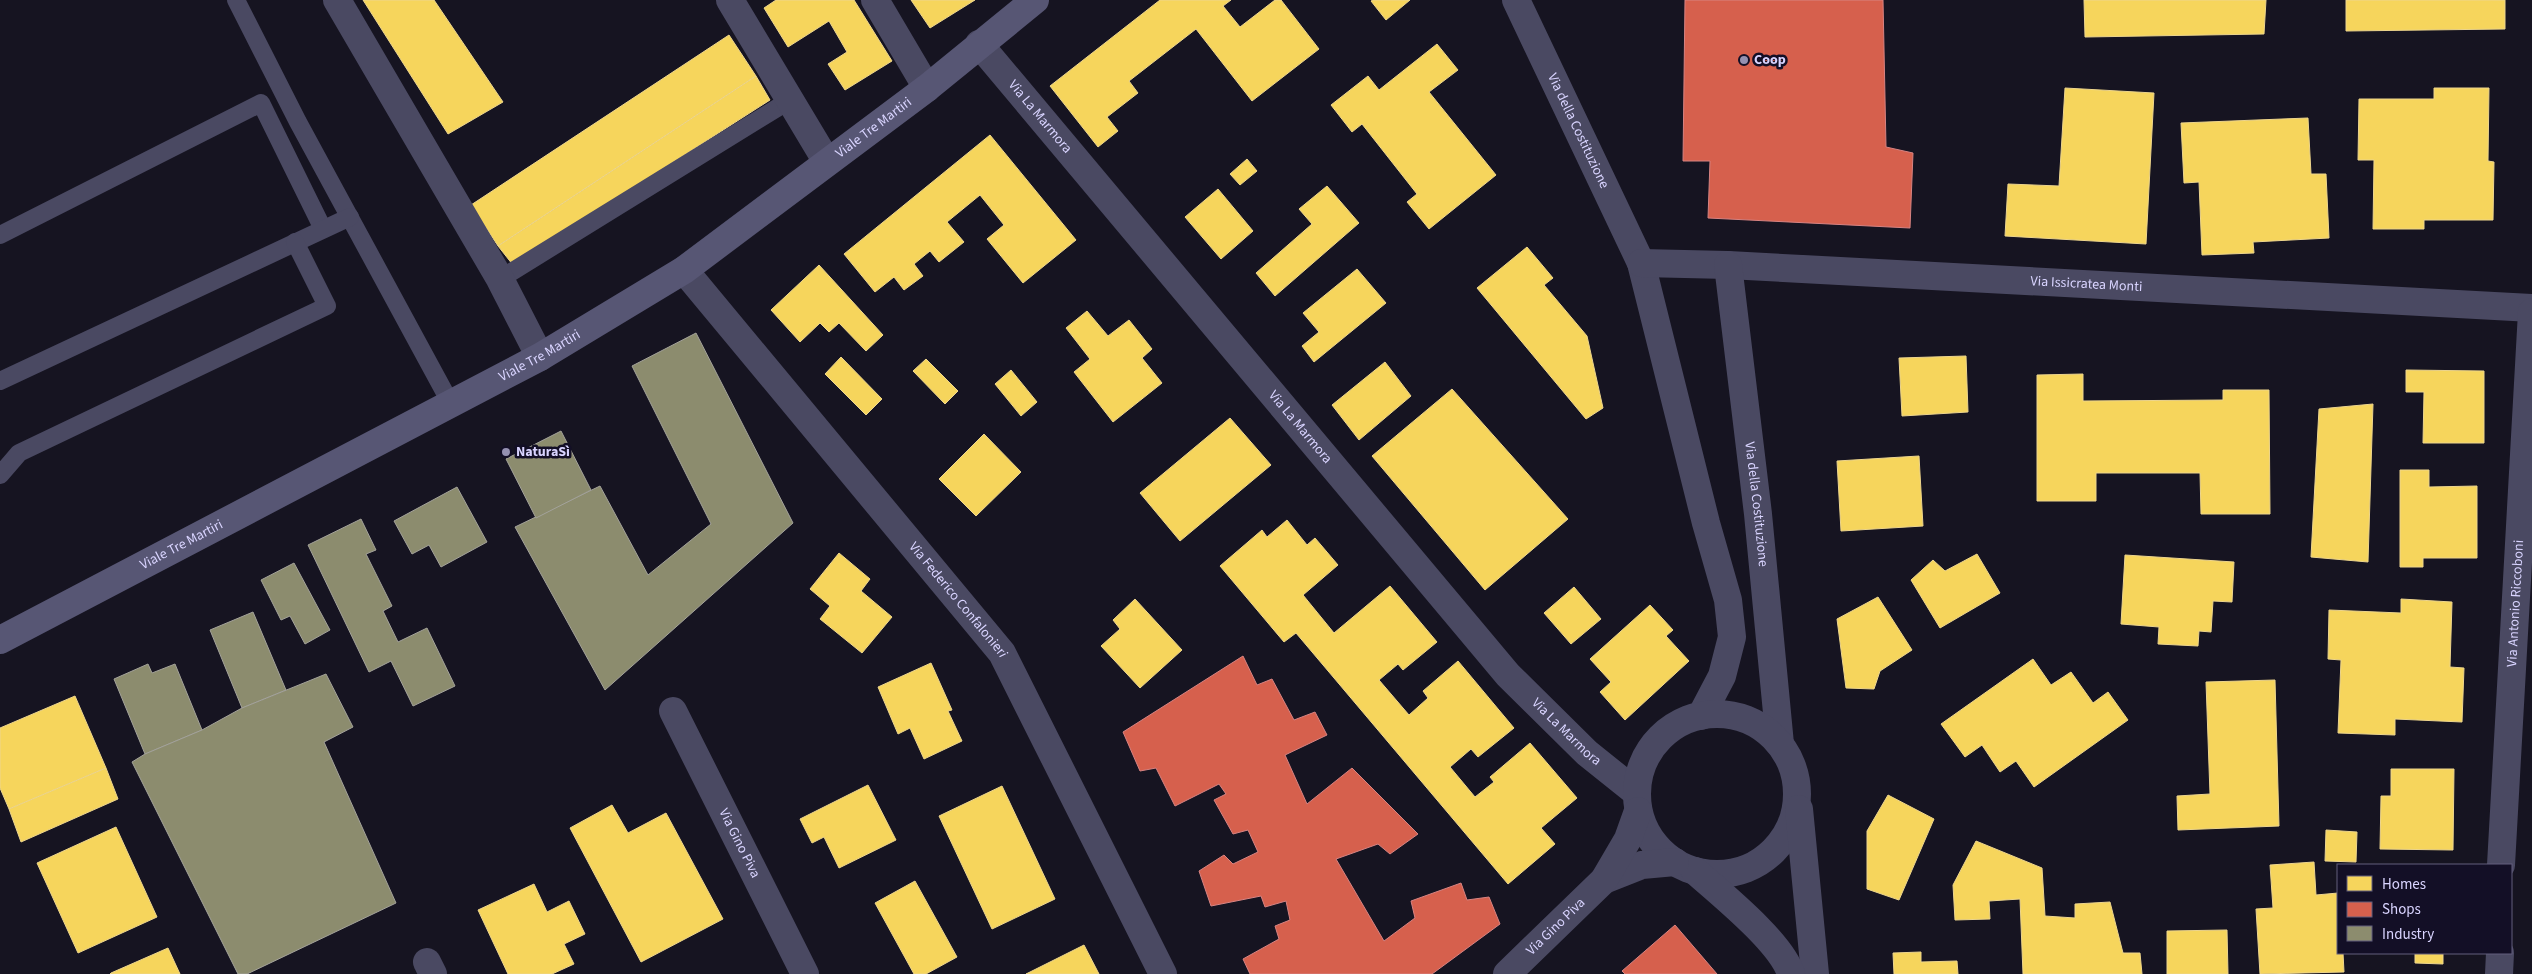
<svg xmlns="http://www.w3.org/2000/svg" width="2532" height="974" viewBox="0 0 2532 974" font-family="'Source Sans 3',sans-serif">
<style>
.homes{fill:#f6d55c;stroke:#edd58d}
.shops{fill:#d6604d;stroke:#d78382}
.industry{fill:#8c8c6e;stroke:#a3a29a}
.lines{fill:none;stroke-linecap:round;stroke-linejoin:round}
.service{stroke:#4a4962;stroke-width:18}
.minor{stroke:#4a4962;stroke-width:28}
.tertiary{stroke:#4a4962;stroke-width:28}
.secondary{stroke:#575674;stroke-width:28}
.poi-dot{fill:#9591b1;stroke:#130f26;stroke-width:2}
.labels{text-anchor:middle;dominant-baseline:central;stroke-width:5;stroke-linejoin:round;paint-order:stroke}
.poi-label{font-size:14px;font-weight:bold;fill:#d9d4ff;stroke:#130f26;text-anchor:start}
.street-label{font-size:14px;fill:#d9d4ff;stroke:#130f26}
</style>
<rect width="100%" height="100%" fill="#161421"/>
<!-- homes -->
<g class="homes">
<polygon points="363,0 434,0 503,102 448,134"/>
<polygon points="776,0 854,0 892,61 845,90 828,64 847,52 829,21 788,47 764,8"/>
<polygon points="911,0 975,0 930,28"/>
<polygon points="1160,0 1231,0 1223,6 1240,27 1275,0 1281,0 1319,49 1252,101 1196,29 1129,81 1138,93 1107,117 1118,131 1098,147 1050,86"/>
<polygon points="1373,0 1410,0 1386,20 1371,1"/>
<polygon points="2084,0 2266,0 2264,34 2085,37"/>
<polygon points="2346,0 2505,0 2505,29 2346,31"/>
<polygon points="729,35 756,76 498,246 471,205"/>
<polygon points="1437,44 1458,70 1429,92 1496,175 1429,229 1407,202 1417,194 1362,124 1352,132 1331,105 1368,76 1379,90"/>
<polygon points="756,76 770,100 513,265 498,246"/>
<polygon points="2065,88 2154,93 2146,244 2005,236 2008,184 2059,186"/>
<polygon points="2434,88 2489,88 2488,161 2494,162 2493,220 2424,220 2424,229 2373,229 2374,160 2358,160 2359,99 2434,99"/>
<polygon points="2308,118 2311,174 2326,174 2329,238 2253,242 2254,253 2202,255 2199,182 2184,183 2181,123"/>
<polygon points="990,135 1076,240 1023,283 987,239 1004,225 980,195 947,222 964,242 939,262 930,251 914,264 923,276 904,290 894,277 875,292 844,254"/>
<polygon points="1247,159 1257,171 1240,185 1230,174"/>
<polygon points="1327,186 1359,223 1275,296 1256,273 1312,224 1299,209"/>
<polygon points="1218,189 1253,231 1221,259 1185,217"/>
<polygon points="1527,247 1553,278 1544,285 1587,336 1603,408 1586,419 1477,288"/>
<polygon points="819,265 883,335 866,351 839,323 829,332 820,323 800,342 771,310"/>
<polygon points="1357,269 1386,303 1314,362 1302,346 1319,332 1303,313"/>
<polygon points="1087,311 1108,336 1129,320 1152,349 1142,358 1162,383 1113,422 1074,372 1090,359 1066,328"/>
<polygon points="1966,356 1968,412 1902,416 1899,358"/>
<polygon points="841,357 882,399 866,415 825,374"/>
<polygon points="926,359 958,391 945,404 913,371"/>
<polygon points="1385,362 1411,396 1359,440 1332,405"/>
<polygon points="1011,370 1037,402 1021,416 995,384"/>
<polygon points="2406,370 2484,371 2484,443 2423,443 2424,392 2406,392"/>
<polygon points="2083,374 2083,401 2223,400 2223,390 2269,390 2270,514 2201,514 2200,473 2096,473 2096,501 2037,501 2037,375"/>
<polygon points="1452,389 1568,519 1485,590 1372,456"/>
<polygon points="2373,404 2368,562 2311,557 2319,409"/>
<polygon points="1230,418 1271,465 1180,541 1140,493"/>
<polygon points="984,434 1021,472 976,516 939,479"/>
<polygon points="1919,456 1923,526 1841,531 1837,461"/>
<polygon points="2400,470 2429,470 2429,487 2477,486 2477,558 2423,558 2423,567 2400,567"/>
<polygon points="1287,520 1307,545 1315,538 1338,565 1303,595 1334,633 1390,586 1437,642 1403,670 1398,664 1379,680 1409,715 1428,698 1423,691 1458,661 1514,728 1478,757 1471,749 1450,767 1475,797 1494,782 1490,777 1530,743 1577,798 1541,828 1555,844 1508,884 1296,633 1284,642 1220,566 1262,530 1267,537"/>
<polygon points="839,553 870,579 861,591 892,617 862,653 820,619 830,606 810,589"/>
<polygon points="1977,554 2000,593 1940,628 1911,580 1933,560 1945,571"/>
<polygon points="2125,555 2234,562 2232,602 2213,601 2211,632 2199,631 2198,646 2158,644 2159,627 2121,624"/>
<polygon points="1574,587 1601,619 1571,644 1544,613"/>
<polygon points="1878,597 1912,650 1880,671 1874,689 1846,688 1837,619"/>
<polygon points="1135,599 1182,650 1140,688 1101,646 1120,629 1113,620"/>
<polygon points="2401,599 2452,602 2450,667 2464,668 2462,722 2395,719 2395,735 2338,733 2341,660 2328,659 2329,610 2401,613"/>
<polygon points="1650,605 1673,630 1666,636 1689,661 1625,720 1600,692 1611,682 1590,659"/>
<polygon points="2033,659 2051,685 2071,672 2093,703 2108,692 2128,720 2034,787 2016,761 2000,772 1982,745 1965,757 1941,724"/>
<polygon points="931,663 952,710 948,711 962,741 924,759 910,728 898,734 878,687"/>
<polygon points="2275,680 2279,826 2178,830 2177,796 2210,794 2206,682"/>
<polygon points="75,696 106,768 9,809 0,788 0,728"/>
<polygon points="106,768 118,799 21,842 9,809"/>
<polygon points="2391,769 2454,769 2453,850 2380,849 2381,796 2391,796"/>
<polygon points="868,785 896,840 839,868 824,837 812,843 800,819"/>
<polygon points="1002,786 1055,899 992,929 939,816"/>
<polygon points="1888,795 1934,819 1899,900 1867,889 1867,831"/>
<polygon points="612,805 628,833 666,813 723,919 641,962 570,828"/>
<polygon points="116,827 157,917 78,953 37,863"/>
<polygon points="2326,830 2357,832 2356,862 2325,861"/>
<polygon points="1976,841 2042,868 2045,916 2075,918 2075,904 2110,902 2123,953 2140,953 2142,974 2023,974 2020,899 1989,901 1990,919 1955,920 1953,885"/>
<polygon points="2314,862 2316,895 2338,893 2338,953 2343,953 2344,972 2260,974 2256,909 2273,908 2270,865"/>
<polygon points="915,881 957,957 926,974 914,974 875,903"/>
<polygon points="534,884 547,912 569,901 585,934 564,944 574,964 552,974 508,974 478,910"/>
<polygon points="2227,930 2228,974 2167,974 2167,931"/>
<polygon points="1084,945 1099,974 1026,974"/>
<polygon points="168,948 180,974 110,974 111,973"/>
<polygon points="1921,952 1921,962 1957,961 1958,974 1894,974 1893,953"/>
<polygon points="2415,953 2443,953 2443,964 2415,963"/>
</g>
<!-- shops -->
<g class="shops">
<polygon points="1685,0 1883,0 1886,147 1913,153 1910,228 1708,218 1710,161 1683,161"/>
<polygon points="1243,656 1257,685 1272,679 1294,720 1315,712 1327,735 1285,755 1307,804 1352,768 1418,834 1390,854 1378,844 1336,859 1384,941 1415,918 1411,901 1461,883 1467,900 1489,897 1500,924 1432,974 1250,974 1243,959 1279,939 1275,926 1290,920 1286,901 1265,907 1261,896 1211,906 1199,871 1224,855 1233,864 1258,852 1248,830 1233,834 1214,800 1226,794 1219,784 1175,806 1156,768 1140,771 1123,732"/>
<polygon points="1675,925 1717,974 1625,974 1622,971"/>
</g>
<!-- industry -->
<g class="industry">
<polygon points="696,333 793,523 605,690 515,527 600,486 648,575 711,524 632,366"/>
<polygon points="561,431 591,490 536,518 506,459"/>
<polygon points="457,487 487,542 441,567 429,545 412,554 394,521"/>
<polygon points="361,519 376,550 366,554 392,606 383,611 398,642 427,628 455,686 413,706 391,661 369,672 308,545"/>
<polygon points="294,563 330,630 305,644 290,616 281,620 261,580"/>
<polygon points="253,612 286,690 242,708 210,630"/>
<polygon points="148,664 152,673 175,664 202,730 145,754 114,679"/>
<polygon points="326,674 353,727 324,742 396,903 247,974 238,974 132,762 145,754 202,730 242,708"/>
</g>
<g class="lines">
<!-- service -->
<g class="service">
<polyline points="236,0 298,122 451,404"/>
<polyline points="0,235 261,103 323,229"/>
<polyline points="500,279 790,100"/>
<polyline points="0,381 350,217"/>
<polyline points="0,475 19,453 327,306 295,242"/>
</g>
<!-- minor -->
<g class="minor">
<polyline points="337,0 500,279 540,357"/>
<polyline points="730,0 827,162"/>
<polyline points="875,0 927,88"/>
<path id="s1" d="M1516,0L1641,263L1706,523L1728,600L1732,637L1722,676L1701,716"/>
<path id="s2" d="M979,44L1508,675L1587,753L1637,793"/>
<path id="s3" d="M1641,263L1728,265L2532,308"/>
<path id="s4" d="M1728,265L1758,514L1780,744"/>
<path id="s5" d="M684,270L1002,653L1163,974"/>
<path id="s6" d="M673,711L805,974"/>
<path id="s7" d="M2501,865L2532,312"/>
<polyline points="427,962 433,974"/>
<polyline points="2499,974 2500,953"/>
</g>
<!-- tertiary -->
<g class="tertiary">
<circle cx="1717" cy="794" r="80"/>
<polyline points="1799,809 1815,974"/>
<path d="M1695,871C1721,894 1782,943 1791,974"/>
<polyline points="1604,880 1642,865 1675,862"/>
<path id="s8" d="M1507,974L1604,880L1628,839L1638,811"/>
</g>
<!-- secondary -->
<path class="secondary" id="s9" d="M0,640L540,357L684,270L927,88L1035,0"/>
</g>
<!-- markers -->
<g class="poi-dot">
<circle cx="1744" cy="60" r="5"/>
<circle cx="506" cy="452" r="5"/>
</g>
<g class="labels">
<!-- poi labels -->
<g class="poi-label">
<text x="1754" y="60">Coop</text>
<text x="516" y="452">NaturaSì</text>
</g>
<!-- street labels -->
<g class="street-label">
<text stroke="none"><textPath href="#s2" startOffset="95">Via La Marmora</textPath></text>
<text stroke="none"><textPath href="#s9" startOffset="1015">Viale Tre Martiri</textPath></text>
<text stroke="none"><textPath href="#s1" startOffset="145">Via della Costituzione</textPath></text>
<text stroke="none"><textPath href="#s3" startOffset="446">Via Issicratea Monti</textPath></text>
<text stroke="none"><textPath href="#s9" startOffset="610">Viale Tre Martiri</textPath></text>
<text stroke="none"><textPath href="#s2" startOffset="500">Via La Marmora</textPath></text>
<text stroke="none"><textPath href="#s4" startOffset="241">Via della Costituzione</textPath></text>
<text stroke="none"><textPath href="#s9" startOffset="205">Viale Tre Martiri</textPath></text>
<text stroke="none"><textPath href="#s5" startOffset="429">Via Federico Confalonieri</textPath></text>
<text stroke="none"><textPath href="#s7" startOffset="262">Via Antonio Riccoboni</textPath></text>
<text stroke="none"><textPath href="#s2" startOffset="905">Via La Marmora</textPath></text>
<text stroke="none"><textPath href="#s6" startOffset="148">Via Gino Piva</textPath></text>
<text stroke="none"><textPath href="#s8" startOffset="68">Via Gino Piva</textPath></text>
</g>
</g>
<!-- legend -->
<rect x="2337" y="864" width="175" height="90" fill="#130f26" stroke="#625e7d"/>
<rect x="2347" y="876" width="25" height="15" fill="#f6d55c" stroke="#625e7d"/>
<text x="2382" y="889" font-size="15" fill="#d9d4ff">Homes</text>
<rect x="2347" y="902" width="25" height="15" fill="#d6604d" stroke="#625e7d"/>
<text x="2382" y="914" font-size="15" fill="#d9d4ff">Shops</text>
<rect x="2347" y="926" width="25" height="15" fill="#8c8c6e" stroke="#625e7d"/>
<text x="2382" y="939" font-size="15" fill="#d9d4ff">Industry</text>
</svg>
